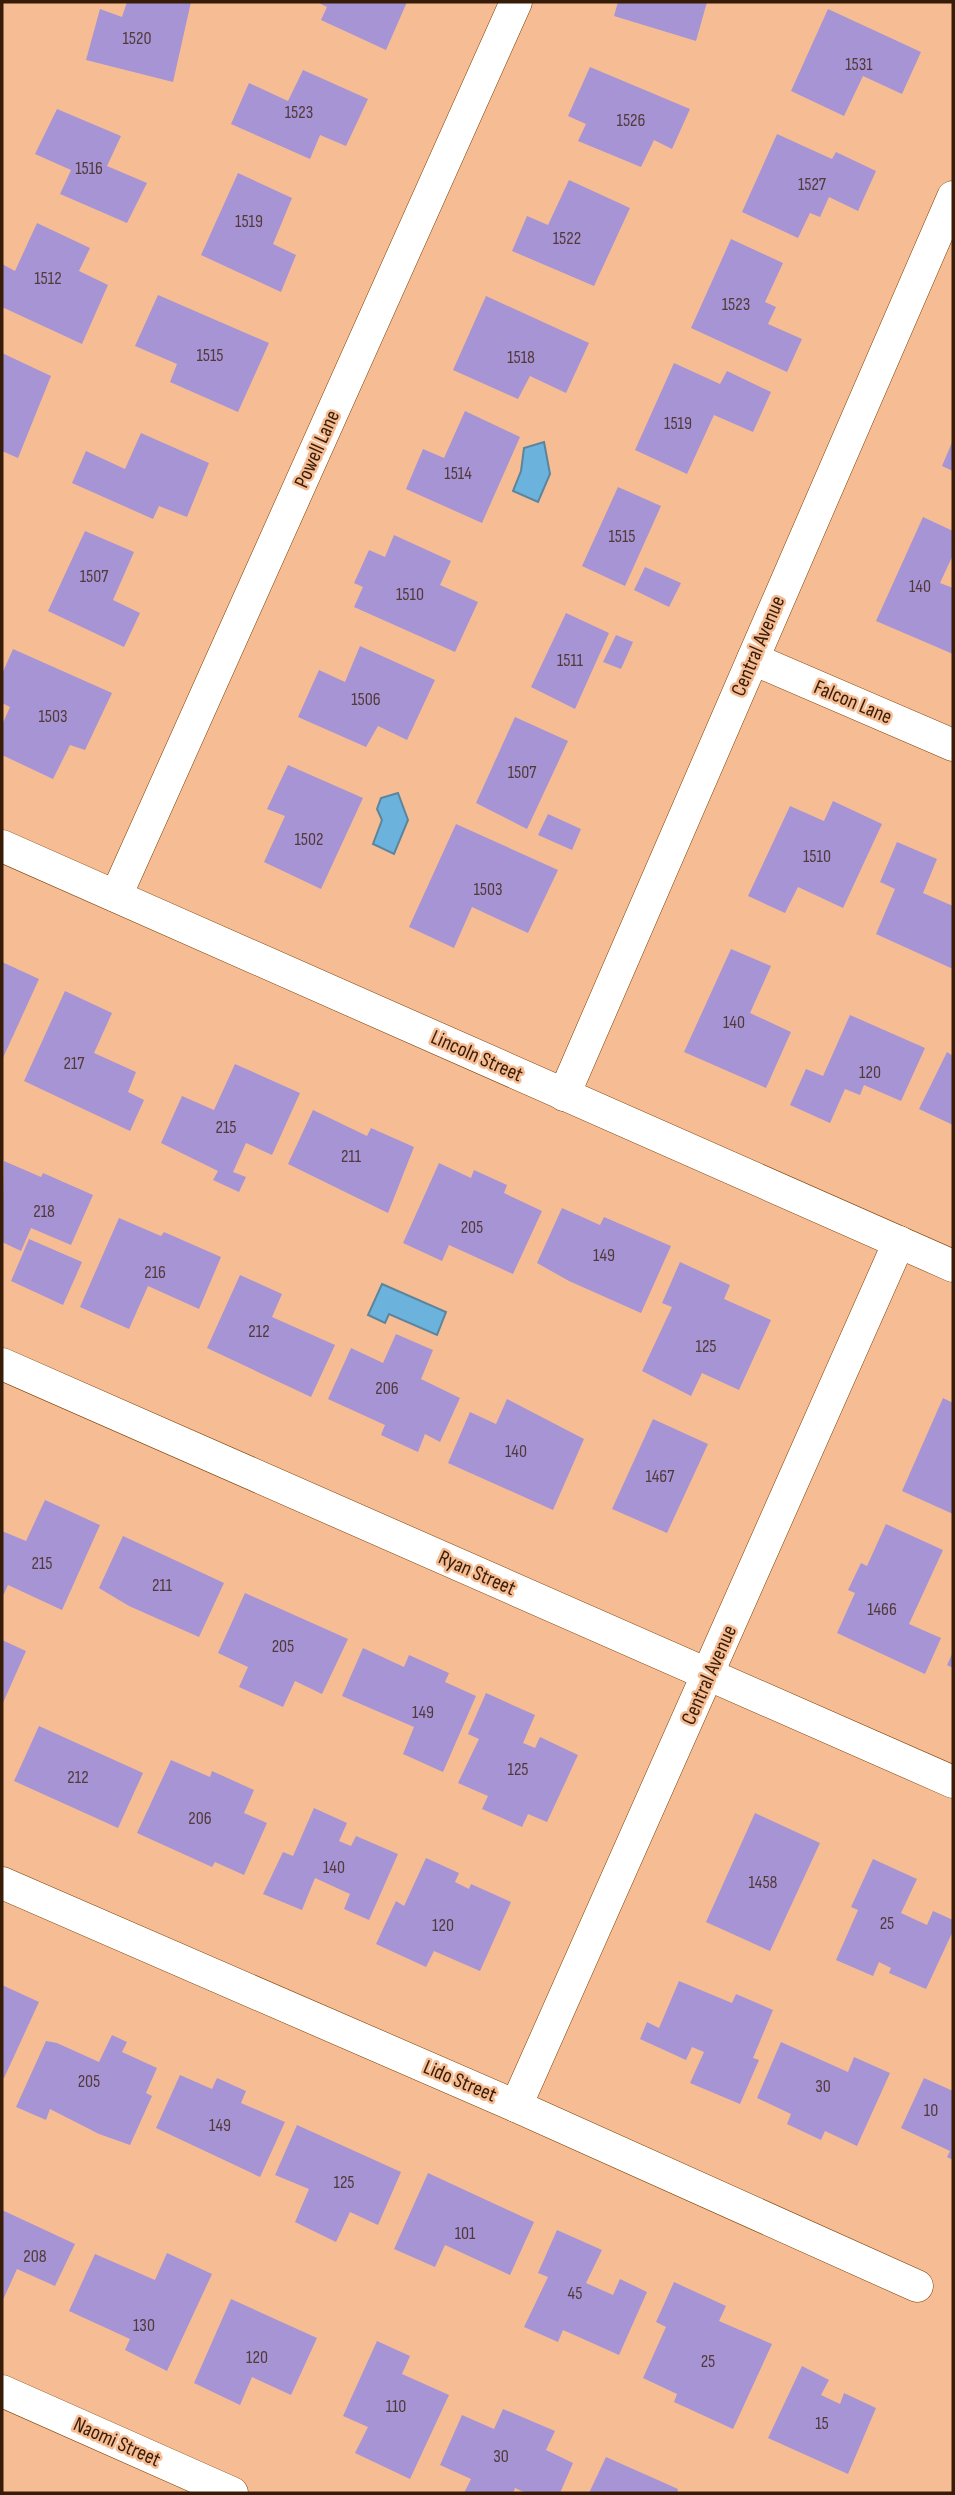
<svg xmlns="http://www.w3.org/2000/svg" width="955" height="2495" viewBox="0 0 955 2495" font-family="'Sofia Sans Condensed',sans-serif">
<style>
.water{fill:#6bb2dd;stroke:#5b859d;stroke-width:2}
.building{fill:#a694d5}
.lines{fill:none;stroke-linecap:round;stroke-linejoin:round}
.minor-casing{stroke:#7d3f00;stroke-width:33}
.minor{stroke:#fff;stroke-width:32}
.labels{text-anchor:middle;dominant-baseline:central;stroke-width:5;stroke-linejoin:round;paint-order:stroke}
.number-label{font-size:18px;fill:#533a3a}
.street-label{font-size:21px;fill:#371c07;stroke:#f6bd94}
</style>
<rect width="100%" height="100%" fill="#f6bd94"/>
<!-- water -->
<g class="water">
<polygon points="544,442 550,474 538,502 513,491 521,471 524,448"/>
<polygon points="398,793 408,820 394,854 373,844 382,820 377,809 381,798"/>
<polygon points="382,1284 446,1312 437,1335 389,1314 385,1323 368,1315"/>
</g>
<!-- building -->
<g class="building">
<polygon points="127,2 191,2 173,82 86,60 100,9 122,17"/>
<polygon points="317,2 407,2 386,50 321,20 327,7"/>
<polygon points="618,2 707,2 696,41 614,16"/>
<polygon points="828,9 921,52 902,94 863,76 844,116 791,91"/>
<polygon points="590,67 690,109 672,149 654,140 641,167 578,141 586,124 568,116"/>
<polygon points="303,70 368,99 346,146 320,135 310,159 231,124 249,83 288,101"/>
<polygon points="57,109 121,136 107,166 147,183 127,223 60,194 71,170 35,154"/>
<polygon points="777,134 832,159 836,152 876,171 858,211 829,197 820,217 810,213 798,238 742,212"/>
<polygon points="238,173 292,198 273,244 296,255 281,292 201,255"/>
<polygon points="569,180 630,208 594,286 512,251 527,216 548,225"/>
<polygon points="37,223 90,248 79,271 108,285 82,344 2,307 2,264 15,271"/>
<polygon points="731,239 783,263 765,302 776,307 768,324 802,339 787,372 691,328"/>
<polygon points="158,295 269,343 238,412 170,382 177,364 135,346"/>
<polygon points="486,296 589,343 566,393 530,376 518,399 453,370"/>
<polygon points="2,353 51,376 18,458 2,451"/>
<polygon points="674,363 720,384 727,371 771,392 753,432 714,415 687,474 635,450"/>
<polygon points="465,411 520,437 482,523 406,489 423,449 444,458"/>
<polygon points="141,433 209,463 187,517 159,506 153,519 72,483 86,451 125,469"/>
<polygon points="953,440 953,471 942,466"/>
<polygon points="618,487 661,506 625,586 582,566"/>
<polygon points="923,517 953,531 953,555 940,583 953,588 953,654 876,621"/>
<polygon points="85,531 134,552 113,600 140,613 124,647 48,611"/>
<polygon points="394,535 451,561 440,585 478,602 455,652 354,607 363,587 354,583 369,550 385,557"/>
<polygon points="645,567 681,583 669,607 634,590"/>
<polygon points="566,613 609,633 575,709 531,687"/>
<polygon points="616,635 633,642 621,669 603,662"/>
<polygon points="360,646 435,680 407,740 378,726 366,747 298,717 319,670 345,682"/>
<polygon points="13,649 112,693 85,750 70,745 53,779 2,755 2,725 10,707 2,703 2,674"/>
<polygon points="515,717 568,741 527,829 476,803"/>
<polygon points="288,765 363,798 321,889 264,862 285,816 267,809"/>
<polygon points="833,801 882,824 843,908 798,887 785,913 748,896 790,806 824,821"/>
<polygon points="548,814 581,829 572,850 538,835"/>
<polygon points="456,824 558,870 528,933 472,907 454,948 409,927"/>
<polygon points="897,842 937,859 923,893 953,906 953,969 876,934 895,889 880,882"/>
<polygon points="731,949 771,966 750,1013 791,1032 766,1088 684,1052"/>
<polygon points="2,962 39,979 2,1060"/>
<polygon points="65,991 112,1013 94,1053 136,1072 128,1092 144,1100 130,1131 24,1081"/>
<polygon points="850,1015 925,1048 901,1101 864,1085 860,1095 845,1089 830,1123 790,1105 806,1069 823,1076"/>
<polygon points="947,1052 953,1056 953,1125 919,1109"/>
<polygon points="235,1064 300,1093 272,1155 246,1143 233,1172 246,1177 239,1192 213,1180 218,1171 161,1143 182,1096 214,1110"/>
<polygon points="313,1110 367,1136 371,1128 414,1147 388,1213 288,1164"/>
<polygon points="4,1161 41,1177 43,1173 93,1195 71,1245 31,1228 21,1251 2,1242"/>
<polygon points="439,1163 471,1178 474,1170 507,1185 504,1193 542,1211 513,1274 449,1245 442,1261 403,1243"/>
<polygon points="562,1208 600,1225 604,1217 671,1246 641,1313 569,1281 537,1263"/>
<polygon points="119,1218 161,1236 164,1232 221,1257 199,1309 148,1286 129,1329 80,1307"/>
<polygon points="29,1239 82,1262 63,1305 11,1281"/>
<polygon points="680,1262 730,1285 724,1299 771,1320 739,1390 702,1373 691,1396 642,1371 672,1307 662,1303"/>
<polygon points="240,1275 282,1294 272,1317 335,1345 311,1397 207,1348"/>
<polygon points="396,1334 433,1350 421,1379 460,1398 440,1442 425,1434 418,1452 381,1435 385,1425 328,1399 351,1348 383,1363"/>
<polygon points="943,1398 953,1403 953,1514 902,1491"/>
<polygon points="507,1399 584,1439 553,1510 448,1463 470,1412 496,1424"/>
<polygon points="653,1419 708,1444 667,1533 612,1509"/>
<polygon points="45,1500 100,1525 62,1610 8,1585 2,1598 2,1531 26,1541"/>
<polygon points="886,1524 943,1550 909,1624 941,1638 925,1674 837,1633 855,1593 848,1590 861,1563 867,1566"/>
<polygon points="123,1536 224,1583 199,1637 129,1606 99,1588"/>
<polygon points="245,1593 348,1639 322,1694 295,1681 283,1707 239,1687 248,1667 218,1653"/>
<polygon points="2,1640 26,1651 2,1705"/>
<polygon points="363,1648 404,1667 409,1655 449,1673 445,1682 476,1696 443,1772 403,1754 414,1727 342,1696"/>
<polygon points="953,1652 953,1668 947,1665"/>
<polygon points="486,1693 535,1715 523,1743 535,1748 540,1737 578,1755 547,1822 528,1814 522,1827 482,1809 488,1796 458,1783 479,1739 468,1734"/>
<polygon points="39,1726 143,1773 118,1828 14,1781"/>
<polygon points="171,1760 210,1777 212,1771 254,1790 244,1813 267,1823 244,1875 215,1862 212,1867 137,1833"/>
<polygon points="314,1808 347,1823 339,1841 351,1846 356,1836 398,1854 369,1920 344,1909 350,1894 315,1878 302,1910 263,1894 283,1852 293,1856"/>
<polygon points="755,1813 820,1843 770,1951 706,1922"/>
<polygon points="426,1858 459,1873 455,1882 469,1889 471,1884 511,1902 480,1971 434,1951 426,1967 376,1944 396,1901 404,1906"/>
<polygon points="873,1859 917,1879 901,1913 927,1925 933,1911 953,1920 953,1931 926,1989 889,1973 891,1968 879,1962 873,1976 836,1960 858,1910 851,1907"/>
<polygon points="679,1981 732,2003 736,1994 773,2010 753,2058 759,2060 740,2104 690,2083 704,2052 692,2047 686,2060 640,2039 647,2022 659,2028"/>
<polygon points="2,1985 39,2002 4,2078 2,2077"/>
<polygon points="112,2035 127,2042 122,2052 157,2068 146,2093 152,2096 130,2145 99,2134 50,2109 46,2120 16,2107 46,2041 57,2043 99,2062"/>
<polygon points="781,2042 848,2072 854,2057 890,2073 857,2146 825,2131 821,2140 787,2124 791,2114 757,2098"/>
<polygon points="180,2075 212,2089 217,2078 246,2091 241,2103 285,2122 260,2177 156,2128"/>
<polygon points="924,2078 953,2091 953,2160 947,2157 950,2151 901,2128"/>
<polygon points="297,2125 401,2172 378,2225 350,2212 336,2242 295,2222 309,2189 275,2175"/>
<polygon points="428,2173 534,2222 510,2275 445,2245 435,2267 394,2249"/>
<polygon points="2,2210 75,2244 55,2286 17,2269 2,2302"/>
<polygon points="557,2230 602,2250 586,2283 613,2295 620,2279 647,2292 619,2355 563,2330 558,2342 524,2327 548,2277 538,2273"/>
<polygon points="167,2253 212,2274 167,2371 125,2350 130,2339 69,2311 95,2254 155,2280"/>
<polygon points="674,2282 726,2306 719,2321 772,2344 733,2429 674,2402 677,2394 643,2378 666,2327 656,2322"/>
<polygon points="231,2299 317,2338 291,2395 252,2377 240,2405 194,2383"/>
<polygon points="377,2341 410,2356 402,2374 449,2395 410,2479 355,2453 368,2427 343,2416"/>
<polygon points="802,2366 829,2380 821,2395 840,2404 844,2393 876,2408 848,2474 768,2438"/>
<polygon points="503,2409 555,2431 546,2450 573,2463 560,2493 526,2493 515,2488 513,2493 464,2493 471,2479 440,2465 462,2415 494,2429"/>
<polygon points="606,2457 678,2489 677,2493 589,2493"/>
</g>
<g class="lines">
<defs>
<g id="minor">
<polyline points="753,659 953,745"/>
<polyline points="2,846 953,1266"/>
<polyline points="116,896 516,2"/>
<polyline points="564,1095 953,197"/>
<polyline points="2,1364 953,1782"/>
<polyline points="2,1883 516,2106 917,2286"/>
<polyline points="516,2106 899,1242"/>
<polyline points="2,2391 232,2493"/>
</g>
</defs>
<!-- minor casing -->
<use href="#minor" class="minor-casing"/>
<!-- minor -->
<use href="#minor" class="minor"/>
</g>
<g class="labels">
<!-- number labels -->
<g class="number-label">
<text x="137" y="38">1520</text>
<text x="859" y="64">1531</text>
<text x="299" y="112">1523</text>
<text x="631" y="120">1526</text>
<text x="89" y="168">1516</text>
<text x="812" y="184">1527</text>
<text x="249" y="221">1519</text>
<text x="567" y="238">1522</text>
<text x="48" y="278">1512</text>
<text x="736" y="304">1523</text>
<text x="210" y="355">1515</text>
<text x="521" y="357">1518</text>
<text x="678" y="423">1519</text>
<text x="458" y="473">1514</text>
<text x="622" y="536">1515</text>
<text x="94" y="576">1507</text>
<text x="920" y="586">140</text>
<text x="410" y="594">1510</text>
<text x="570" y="660">1511</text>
<text x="366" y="699">1506</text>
<text x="53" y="716">1503</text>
<text x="522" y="772">1507</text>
<text x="309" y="839">1502</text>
<text x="817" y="856">1510</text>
<text x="488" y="889">1503</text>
<text x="734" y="1022">140</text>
<text x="74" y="1063">217</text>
<text x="870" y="1072">120</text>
<text x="226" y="1127">215</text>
<text x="351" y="1156">211</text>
<text x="44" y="1211">218</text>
<text x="472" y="1227">205</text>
<text x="604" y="1255">149</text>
<text x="155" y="1272">216</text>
<text x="259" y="1331">212</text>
<text x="706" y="1346">125</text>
<text x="387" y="1388">206</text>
<text x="516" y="1451">140</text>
<text x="660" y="1476">1467</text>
<text x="42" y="1563">215</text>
<text x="162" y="1585">211</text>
<text x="882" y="1609">1466</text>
<text x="283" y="1646">205</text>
<text x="423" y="1712">149</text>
<text x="518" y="1769">125</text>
<text x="78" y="1777">212</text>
<text x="200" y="1818">206</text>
<text x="334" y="1867">140</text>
<text x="763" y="1882">1458</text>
<text x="887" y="1923">25</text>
<text x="443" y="1925">120</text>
<text x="89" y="2081">205</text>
<text x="823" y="2086">30</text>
<text x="931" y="2110">10</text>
<text x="220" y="2125">149</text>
<text x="344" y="2182">125</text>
<text x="465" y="2233">101</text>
<text x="35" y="2256">208</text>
<text x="575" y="2293">45</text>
<text x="144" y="2325">130</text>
<text x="257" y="2357">120</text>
<text x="708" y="2361">25</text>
<text x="396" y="2406">110</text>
<text x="822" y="2423">15</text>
<text x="501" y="2456">30</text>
</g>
<!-- street labels -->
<g class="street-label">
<text transform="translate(317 449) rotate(-66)">Powell Lane</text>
<text transform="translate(758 646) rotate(-67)">Central Avenue</text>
<text transform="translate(853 702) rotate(23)">Falcon Lane</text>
<text transform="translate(477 1056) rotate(24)">Lincoln Street</text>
<text transform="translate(477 1573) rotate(24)">Ryan Street</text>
<text transform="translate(709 1675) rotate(-66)">Central Avenue</text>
<text transform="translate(460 2081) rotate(23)">Lido Street</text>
<text transform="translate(117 2442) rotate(24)">Naomi Street</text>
</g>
</g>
<!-- border -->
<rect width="955" height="2495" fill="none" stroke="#371c07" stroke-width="7"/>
</svg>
